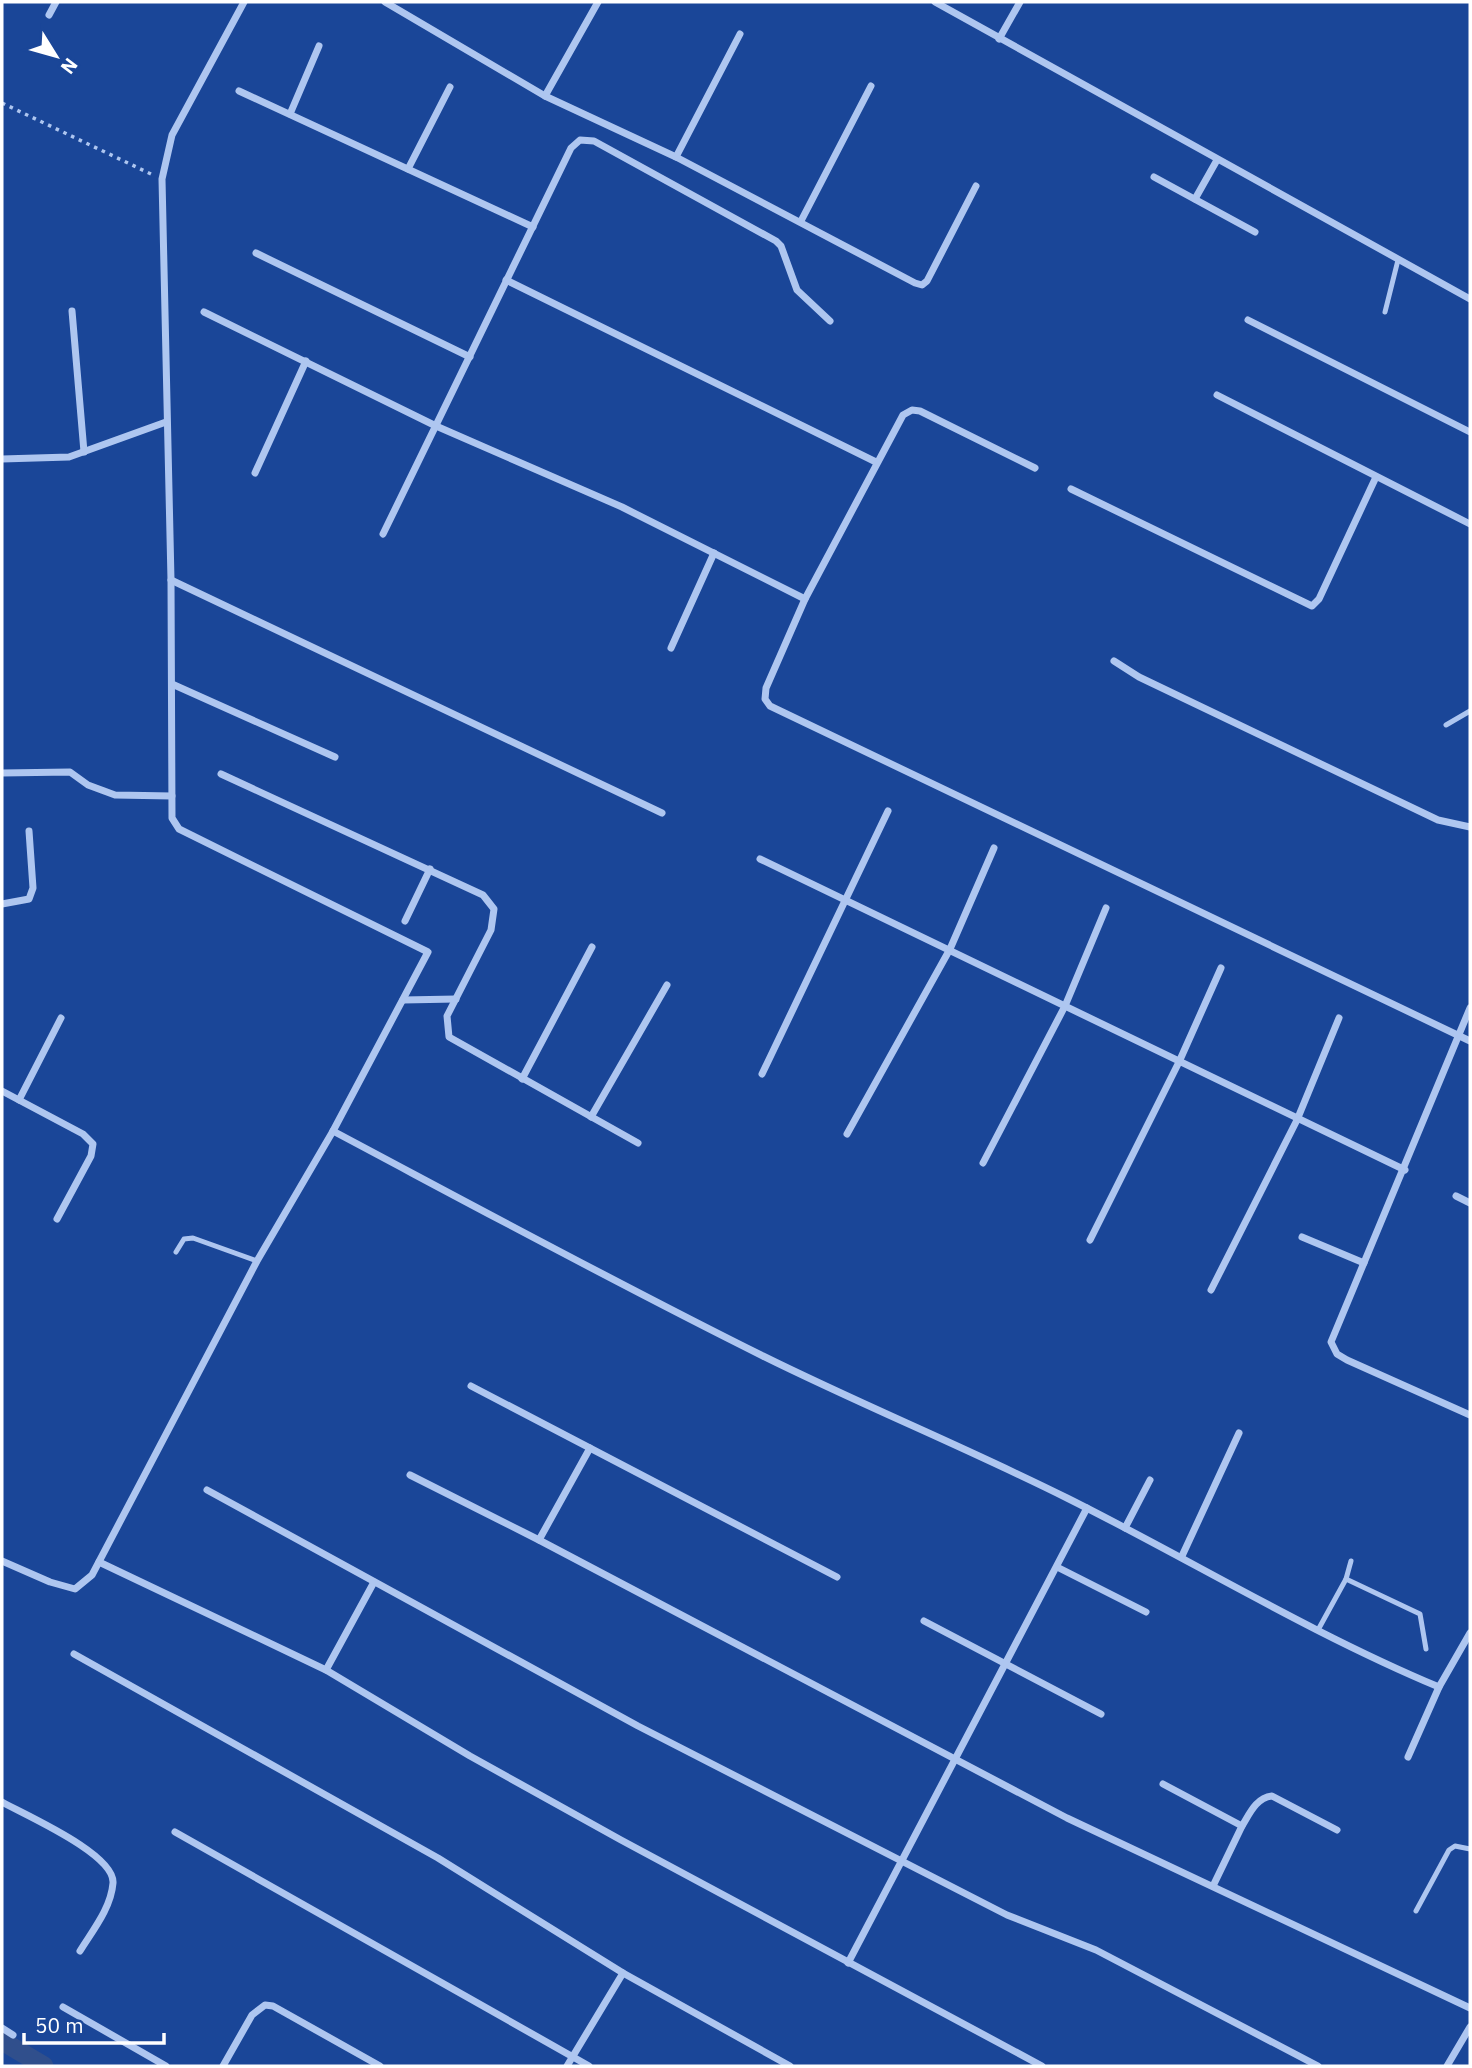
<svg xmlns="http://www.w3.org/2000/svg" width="1472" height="2068" viewBox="0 0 1472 2068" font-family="'IBM Plex Sans',sans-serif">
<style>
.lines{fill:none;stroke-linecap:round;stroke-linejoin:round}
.canal{stroke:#304f8c;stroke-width:19}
.path{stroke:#aec6f0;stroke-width:3.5;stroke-dasharray:3.5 5;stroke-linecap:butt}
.service{stroke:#aec6f0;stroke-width:5}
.minor{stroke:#aec6f0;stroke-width:7}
</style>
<rect width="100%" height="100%" fill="#1a4698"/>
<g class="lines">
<!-- canal -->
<polyline class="canal" points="2,2041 44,2066"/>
<!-- path -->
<polyline class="path" points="2,103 151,174"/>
<!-- service -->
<g class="service">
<polyline points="1385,312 1398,260"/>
<polyline points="1446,725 1470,711"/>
<polyline points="176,1252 184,1239 193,1238 257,1261"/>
<polyline points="1346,1579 1420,1614 1426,1649"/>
<polyline points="1318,1630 1346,1579 1351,1561"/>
<polyline points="1416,1911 1449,1850 1455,1846 1470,1849"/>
</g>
<!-- minor -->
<g class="minor">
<polyline points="385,2 545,96 676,157 915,283 922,285 927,281 976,186"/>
<polyline points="935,2 1470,299"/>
<polyline points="49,15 56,2"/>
<polyline points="999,39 1020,2"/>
<polyline points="239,91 533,227"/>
<polyline points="545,96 598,2"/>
<polyline points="290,114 319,46"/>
<polyline points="676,157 740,34"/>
<polyline points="408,169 450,87"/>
<polyline points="1154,177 1255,232"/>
<polyline points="1195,199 1217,160"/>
<polyline points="801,221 871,86"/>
<polyline points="256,253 470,357"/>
<polyline points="506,280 876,462"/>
<polyline points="72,311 84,452"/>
<polyline points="204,312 436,426 622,507 805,599"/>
<polyline points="1248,320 1470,432"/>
<polyline points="1217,395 1470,524"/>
<polyline points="2,459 69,457 166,422"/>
<polyline points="1035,468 920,411 912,410 903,415 805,599 766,688 765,699 770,706 1470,1041"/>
<polyline points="255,473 306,361"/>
<polyline points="1071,489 1312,606 1319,599 1376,477"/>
<polyline points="383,534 571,148 580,140 594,141 776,241 781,246 797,290 830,321"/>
<polyline points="171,580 662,813"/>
<polyline points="671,648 714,553"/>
<polyline points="1114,661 1139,677 1438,820 1470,827"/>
<polyline points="172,684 335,757"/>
<polyline points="2,773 70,772 88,785 115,795 172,796"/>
<polyline points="221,774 483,895 494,909 491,930 447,1016 449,1037 638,1143"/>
<polyline points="760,859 1405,1170"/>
<polyline points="2,904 29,899 33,888 29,831"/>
<polyline points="405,921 430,869"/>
<polyline points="403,1000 456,999"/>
<polyline points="1470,1008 1331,1342 1337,1354 1347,1360 1470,1415"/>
<polyline points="762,1074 888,811"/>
<polyline points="522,1079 592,947"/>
<polyline points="2,1091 83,1134 93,1144 91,1156 57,1219"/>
<polyline points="19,1100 61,1018"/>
<polyline points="591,1117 667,985"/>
<path d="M333,1131C476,1207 618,1284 763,1356C864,1406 967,1448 1067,1498C1191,1560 1310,1633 1439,1687L1470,1633"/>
<polyline points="847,1134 950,949 994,848"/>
<polyline points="983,1163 1065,1006 1106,908"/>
<polyline points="1456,1196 1470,1203"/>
<polyline points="1302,1237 1364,1263"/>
<polyline points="1090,1240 1179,1062 1221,968"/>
<polyline points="1211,1290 1297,1120 1339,1018"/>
<polyline points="471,1386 837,1577"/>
<polyline points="410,1475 539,1540 1067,1818 1470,2008"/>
<polyline points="207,1490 638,1726 1007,1915 1096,1950 1318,2066"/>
<polyline points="1125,1528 1150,1480"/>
<polyline points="539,1540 590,1448"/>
<polyline points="1182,1556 1239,1433"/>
<polyline points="2,1561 50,1582 75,1589 92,1575 257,1261 333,1131 428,952 179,829 172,818 171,580 162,179 172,135 244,2"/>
<polyline points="99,1562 326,1670 470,1756 621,1840 1042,2066"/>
<polyline points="1057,1567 1146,1612"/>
<polyline points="924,1621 1101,1714"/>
<polyline points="74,1654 438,1858 623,1973 790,2066"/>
<polyline points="326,1670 374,1582"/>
<polyline points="1408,1757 1439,1687"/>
<polyline points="1163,1784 1242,1826 1213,1886"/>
<path d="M2,1802C25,1815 115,1854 113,1883C111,1908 93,1930 80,1951"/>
<path d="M1242,1826C1250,1813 1256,1798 1272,1796L1337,1830"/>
<polyline points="175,1832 589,2066"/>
<polyline points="848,1963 1087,1508"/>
<polyline points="63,2007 166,2066"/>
<polyline points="2,2028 13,2035"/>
<polyline points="223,2066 252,2015 265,2005 273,2006 380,2066"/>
<polyline points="567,2066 623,1973"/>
<polyline points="1447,2066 1470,2027"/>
</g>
</g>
<!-- border -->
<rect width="1472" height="2068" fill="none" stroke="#ffffff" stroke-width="7"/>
<!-- north arrow -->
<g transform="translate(56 56) rotate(127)" stroke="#1a4698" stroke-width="5" paint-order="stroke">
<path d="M0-5L12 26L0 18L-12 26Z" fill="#ffffff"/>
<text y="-10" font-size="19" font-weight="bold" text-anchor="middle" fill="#ffffff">N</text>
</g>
<!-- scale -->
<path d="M24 2033v10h140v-10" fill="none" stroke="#ffffff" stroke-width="3.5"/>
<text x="35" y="2033" font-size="21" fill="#ffffff" stroke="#1a4698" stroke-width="5" paint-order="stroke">50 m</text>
</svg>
